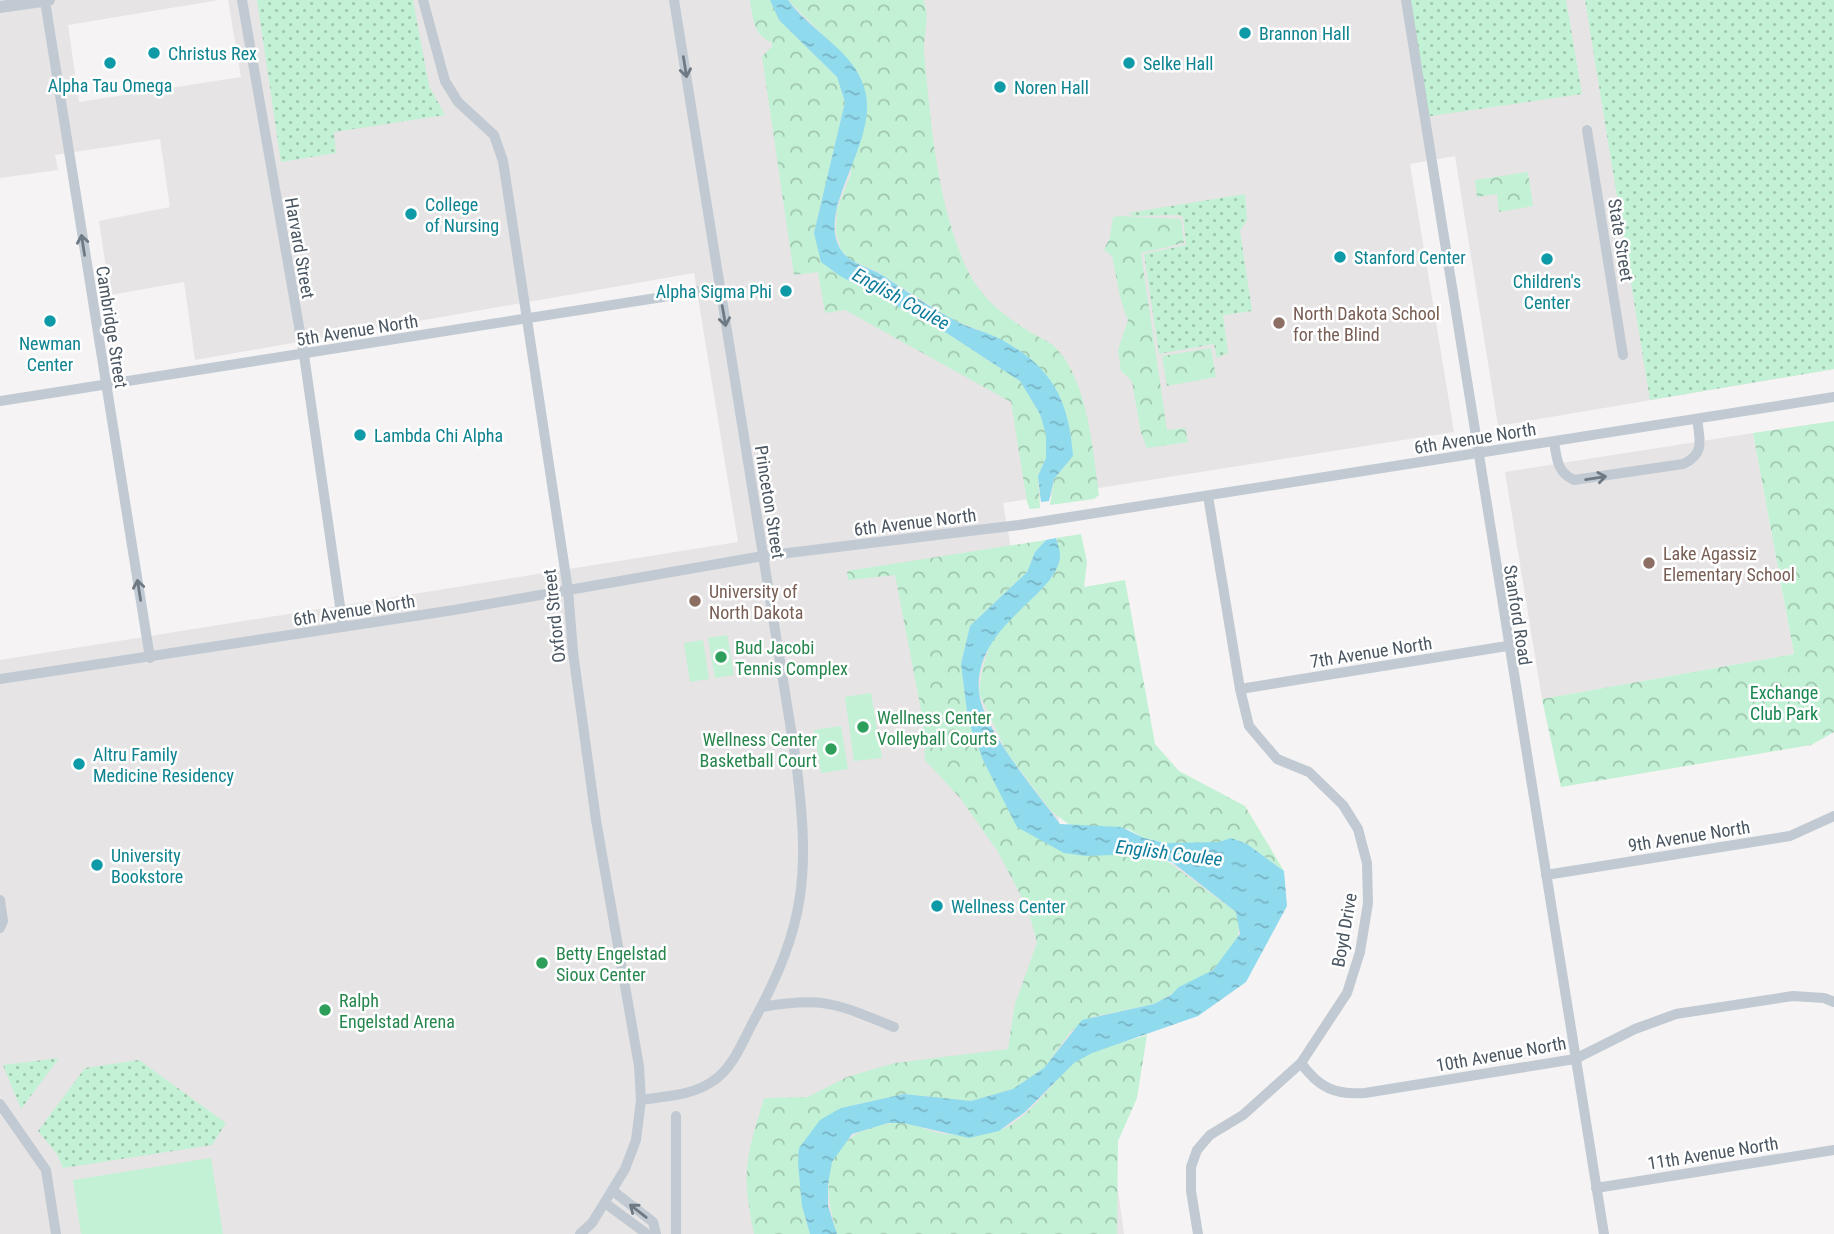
<svg xmlns="http://www.w3.org/2000/svg" width="1834" height="1234" viewBox="0 0 1834 1234" font-family="'Roboto Condensed',sans-serif">
<style>
.education{fill:#e6e4e5}
.grass{fill:url(#grass-dots)}
.forest{fill:url(#forest-crowns)}
.garden{fill:#c3f1d5}
.water{fill:url(#water-ripples)}
.lines{fill:none;stroke-linecap:round;stroke-linejoin:round}
.minor{stroke:#c1cad2;stroke-width:10}
.tertiary{stroke:#c1cad2;stroke-width:12}
.oneway{stroke:#6e7983}
.culture-dot{fill:#0f9aa8;stroke:#fff;stroke-width:2.5}
.education-dot{fill:#8d6e63;stroke:#fff;stroke-width:2.5}
.leisure-dot{fill:#2e9e5b;stroke:#fff;stroke-width:2.5}
.labels{text-anchor:middle;dominant-baseline:central;stroke-width:5;stroke-linejoin:round;paint-order:stroke}
.culture-label{font-size:18px;fill:#0d838f;stroke:#fff;text-anchor:start}
.street-label{font-size:18px;fill:#4a5661;stroke:#fff}
.education-label{font-size:18px;fill:#785e54;stroke:#fff;text-anchor:start}
.leisure-label{font-size:18px;fill:#27864d;stroke:#fff;text-anchor:start}
.park-label{font-size:18px;fill:#17864f;stroke:#fff}
.water-label{font-size:19px;font-style:italic;fill:#0c7c9b;stroke:#fff}
</style>
<defs>
<pattern id="grass-dots" width="8" height="8" patternUnits="userSpaceOnUse" patternTransform="scale(1.75)"><rect width="8" height="8" fill="#c3f1d5"/><path d="M2 2h.1M6 6h.1" fill="none" stroke="#a0c6b0" stroke-width="1.8" stroke-linecap="round"/></pattern>
<pattern id="forest-crowns" width="20" height="18" patternUnits="userSpaceOnUse" patternTransform="scale(1.75)"><rect width="20" height="18" fill="#c3f1d5"/><path d="M2 6a3 3 0 1 1 6 0M12 15a3 3 0 1 1 6 0" fill="none" stroke="#a0c6b0"/></pattern>
<pattern id="water-ripples" width="26" height="14" patternUnits="userSpaceOnUse" patternTransform="scale(1.75)"><rect width="26" height="14" fill="#90daee"/><path d="M2 4q2-2 4 0t4 0M15 11q2-2 4 0t4 0" fill="none" stroke="#78b4c4"/></pattern>
</defs>
<rect width="100%" height="100%" fill="#f5f3f3"/>
<!-- education -->
<g class="education">
<polygon points="0,0 219,0 68,25 79,102 241,77 228,0 1834,0 1834,369 1498,426 1455,156 1410,164 1454,432 1003,503 1063,843 1202,869 1243,883 1238,959 1097,1036 1124,1234 0,1234 0,660 738,542 694,273 195,360 184,282 110,295 99,221 170,207 160,139 55,155 58,170 0,178"/>
<polygon points="1753,433 1794,654 1542,699 1505,472"/>
</g>
<!-- grass -->
<g class="grass">
<polygon points="257,0 413,0 429,86 445,115 334,132 336,153 281,162"/>
<polygon points="1406,0 1566,0 1582,94 1424,117"/>
<polygon points="1585,0 1834,0 1834,369 1650,400"/>
<polygon points="1245,194 1247,220 1240,231 1252,311 1223,315 1228,353 1217,358 1214,344 1159,354 1144,254 1186,245 1183,217 1178,215 1134,216 1128,213"/>
<polygon points="59,1058 21,1109 3,1065"/>
<polygon points="139,1060 226,1123 212,1145 63,1168 57,1154 38,1131 85,1068"/>
</g>
<!-- forest -->
<g class="forest">
<path d="M750,0H770L779,20L837,77L845,102L814,233L889,301L939,328L1020,381L1040,414L1046,435V458L1038,476L1040,508L1030,509L1027,502L1011,402L845,310L825,313L818,272L794,275L762,56L772,47V43C753,34 753,20 750,0Z"/>
<path d="M788,0H923C931,15 923,35 924,52C931,124 936,197 965,265C978,295 1002,315 1030,332C1038,337 1051,342 1057,349C1088,383 1093,451 1099,495L1094,499L1050,505L1054,479L1073,456L996,337L953,320L876,271L850,260L841,250L836,232L837,209L851,174L852,64Z"/>
<polygon points="1528,172 1533,206 1499,212 1497,194 1477,197 1475,180"/>
<path d="M1120,216L1181,219L1184,243L1141,253L1167,430L1185,428L1188,442L1147,448L1141,433L1132,381L1121,371L1118,350L1128,320C1119,300 1117,278 1112,256L1104,250L1110,237L1113,217Z"/>
<polygon points="1211,348 1216,377 1167,386 1162,356"/>
<polygon points="1834,421 1834,732 1811,745 1561,787 1542,699 1794,654 1753,433"/>
<polygon points="1081,534 1087,562 1084,587 1125,580 1155,744 1179,771 1245,806 1284,871 1247,844 1165,843 1144,838 1128,829 1071,826 1051,811 1007,753 979,693 982,671 990,644 1003,624 1053,576 1060,555 1056,538"/>
<path d="M1046,540L1035,552L1027,572L970,626L961,664L968,720L983,760L1018,827L1164,859L1236,912L1239,927L1237,940L1213,970L1154,1004L1092,1017L1071,1031L1044,1068L1013,1089L971,1101L904,1094L841,1108L802,1206L810,1234H754C741,1172 746,1158 764,1098L808,1097L847,1077L895,1063L1008,1049L1015,1004L1037,943L1028,909L998,852L961,799L925,760L923,720L895,575L848,580L847,571Z"/>
<path d="M1147,1035L1137,1098L1118,1141L1117,1234H837C824,1191 820,1144 871,1128C881,1125 892,1122 902,1123C915,1124 926,1130 938,1133C953,1136 982,1135 997,1131C1024,1125 1052,1082 1073,1064C1092,1048 1123,1043 1147,1035Z"/>
</g>
<!-- garden -->
<g class="garden">
<polygon points="727,635 734,675 715,678 708,638"/>
<polygon points="703,640 709,679 690,682 684,643"/>
<polygon points="871,693 882,758 854,761 845,697"/>
<polygon points="841,726 848,769 821,773 814,730"/>
<polygon points="211,1158 223,1234 81,1234 73,1180"/>
</g>
<!-- water -->
<g class="water">
<path d="M770,0H788C809,30 853,50 864,87C882,140 814,208 841,250C850,264 869,267 882,275C905,290 929,307 954,320C968,328 984,331 998,338C1051,365 1069,399 1073,456L1054,479L1049,501L1041,502L1038,476L1046,458V435L1040,414L1020,381L939,328L840,276L821,262L814,233L845,102L837,77L779,20Z"/>
<path d="M1056,538C1057,543 1060,549 1060,554C1061,595 973,623 979,692C982,729 1038,793 1060,824L1121,827L1144,838L1165,843L1219,842L1231,838L1247,844L1284,871L1287,906L1246,982L1198,1016L1092,1053L1074,1063L1025,1112L999,1131L969,1138L903,1123H888L852,1134L832,1162L828,1185V1206L837,1234H810L802,1206L798,1163L799,1148L820,1120L841,1108L904,1094L971,1101L1013,1089L1044,1068L1082,1020L1154,1004L1171,995L1179,987L1213,970L1240,934L1236,912L1172,862L1140,854L1086,856L1064,853L1017,827L983,760L968,720L961,664L970,626L1027,572L1035,552L1046,540Z"/>
</g>
<g class="lines">
<!-- minor -->
<g class="minor">
<polyline points="242,0 304,355 343,627"/>
<polyline points="423,0 445,81 458,102 494,135 503,161 568,590 573,652 596,820 639,1066 641,1100 636,1140 625,1169 592,1223 580,1234"/>
<polyline points="1406,0 1604,1234"/>
<polyline points="45,1 150,658"/>
<polyline points="1587,130 1623,355"/>
<polyline points="0,401 720,288"/>
<path d="M1554,442C1557,459 1557,472 1574,480L1683,464C1705,454 1700,440 1697,419"/>
<polyline points="0,679 454,610 763,556 1019,525 1834,397"/>
<polyline points="1240,689 1507,646"/>
<polyline points="1546,875 1790,836 1834,816"/>
<polyline points="0,900 3,921 0,928"/>
<path d="M762,1007C824,996 837,1004 894,1027"/>
<path d="M1301,1063C1319,1088 1335,1095 1365,1093L1575,1059L1635,1029L1676,1014L1793,996L1824,998L1834,1002"/>
<path d="M641,1100C665,1096 692,1096 713,1081C732,1069 742,1043 752,1024C807,924 810,873 796,761L674,0"/>
<polyline points="0,1104 46,1170 56,1234"/>
<polyline points="1596,1188 1834,1150"/>
<polyline points="613,1191 653,1222 656,1234"/>
<polyline points="605,1203 647,1234"/>
<polyline points="676,1234 676,1116"/>
<polyline points="1198,1234 1191,1191 1191,1167 1197,1150 1210,1135 1243,1115 1301,1063 1347,993 1360,952 1368,903 1367,863 1358,829 1343,805 1309,772 1277,759 1249,726 1240,689 1208,496"/>
</g>
<!-- tertiary -->
<polyline class="tertiary" points="0,7 49,0"/>
</g>
<!-- one-way arrows -->
<defs><path id="oneway-shaft" d="M-6 0H5M1.5-3L5.5 0L1.5 3" fill="none" stroke-width="1.6" stroke-linecap="round" stroke-linejoin="round" transform="scale(1.75)"/></defs>
<g class="oneway">
<use href="#oneway-shaft" transform="translate(685 67) rotate(81)"/>
<use href="#oneway-shaft" transform="translate(83 245) rotate(-99)"/>
<use href="#oneway-shaft" transform="translate(724 316) rotate(80)"/>
<use href="#oneway-shaft" transform="translate(1596 478) rotate(-9)"/>
<use href="#oneway-shaft" transform="translate(139 590) rotate(-99)"/>
<use href="#oneway-shaft" transform="translate(638 1211) rotate(-142)"/>
</g>
<!-- markers -->
<g class="culture-dot">
<circle cx="1245" cy="33" r="7"/>
<circle cx="154" cy="53" r="7"/>
<circle cx="110" cy="63" r="7"/>
<circle cx="1129" cy="63" r="7"/>
<circle cx="1000" cy="87" r="7"/>
<circle cx="411" cy="214" r="7"/>
<circle cx="1340" cy="257" r="7"/>
<circle cx="1547" cy="259" r="7"/>
<circle cx="786" cy="291" r="7"/>
<circle cx="50" cy="321" r="7"/>
<circle cx="360" cy="435" r="7"/>
<circle cx="79" cy="764" r="7"/>
<circle cx="97" cy="865" r="7"/>
<circle cx="937" cy="906" r="7"/>
</g>
<g class="education-dot">
<circle cx="1279" cy="323" r="7"/>
<circle cx="1649" cy="563" r="7"/>
<circle cx="695" cy="601" r="7"/>
</g>
<g class="leisure-dot">
<circle cx="721" cy="657" r="7"/>
<circle cx="863" cy="727" r="7"/>
<circle cx="831" cy="749" r="7"/>
<circle cx="542" cy="963" r="7"/>
<circle cx="325" cy="1010" r="7"/>
</g>
<g class="labels">
<!-- culture labels -->
<g class="culture-label">
<text x="1259" y="33">Brannon Hall</text>
<text x="168" y="53">Christus Rex</text>
<text x="1143" y="63">Selke Hall</text>
<text x="110" y="85" text-anchor="middle">Alpha Tau Omega</text>
<text x="1014" y="87">Noren Hall</text>
<text x="425" y="204">College<tspan x="425" dy="21">of Nursing</tspan></text>
<text x="1354" y="257">Stanford Center</text>
<text x="1547" y="281" text-anchor="middle">Children's<tspan x="1547" dy="21">Center</tspan></text>
<text x="772" y="291" text-anchor="end">Alpha Sigma Phi</text>
<text x="50" y="343" text-anchor="middle">Newman<tspan x="50" dy="21">Center</tspan></text>
<text x="374" y="435">Lambda Chi Alpha</text>
<text x="93" y="754">Altru Family<tspan x="93" dy="21">Medicine Residency</tspan></text>
<text x="111" y="855">University<tspan x="111" dy="21">Bookstore</tspan></text>
<text x="951" y="906">Wellness Center</text>
</g>
<!-- street labels -->
<g class="street-label">
<text transform="translate(1621 240) rotate(81)">State Street</text>
<text transform="translate(300 248) rotate(80)">Harvard Street</text>
<text transform="translate(112 327) rotate(81)">Cambridge Street</text>
<text transform="translate(357 330) rotate(-9)">5th Avenue North</text>
<text transform="translate(1475 438) rotate(-9)">6th Avenue North</text>
<text transform="translate(770 502) rotate(81)">Princeton Street</text>
<text transform="translate(915 522) rotate(-7)">6th Avenue North</text>
<text transform="translate(354 610) rotate(-9)">6th Avenue North</text>
<text transform="translate(1518 615) rotate(81)">Stanford Road</text>
<text transform="translate(554 616) rotate(-96)">Oxford Street</text>
<text transform="translate(1371 652) rotate(-9)">7th Avenue North</text>
<text transform="translate(1689 836) rotate(-9)">9th Avenue North</text>
<text transform="translate(1344 930) rotate(-80)">Boyd Drive</text>
<text transform="translate(1501 1054) rotate(-10)">10th Avenue North</text>
<text transform="translate(1713 1153) rotate(-9)">11th Avenue North</text>
</g>
<!-- education labels -->
<g class="education-label">
<text x="1293" y="313">North Dakota School<tspan x="1293" dy="21">for the Blind</tspan></text>
<text x="1663" y="553">Lake Agassiz<tspan x="1663" dy="21">Elementary School</tspan></text>
<text x="709" y="591">University of<tspan x="709" dy="21">North Dakota</tspan></text>
</g>
<!-- leisure labels -->
<g class="leisure-label">
<text x="735" y="647">Bud Jacobi<tspan x="735" dy="21">Tennis Complex</tspan></text>
<text x="877" y="717">Wellness Center<tspan x="877" dy="21">Volleyball Courts</tspan></text>
<text x="817" y="739" text-anchor="end">Wellness Center<tspan x="817" dy="21">Basketball Court</tspan></text>
<text x="556" y="953">Betty Engelstad<tspan x="556" dy="21">Sioux Center</tspan></text>
<text x="339" y="1000">Ralph<tspan x="339" dy="21">Engelstad Arena</tspan></text>
</g>
<!-- park labels -->
<g class="park-label">
<text x="1784" y="692">Exchange<tspan x="1784" dy="21">Club Park</tspan></text>
</g>
<!-- water labels -->
<g class="water-label">
<text transform="translate(901 299) rotate(29)">English Coulee</text>
<text transform="translate(1169 853) rotate(7)">English Coulee</text>
</g>
</g>
</svg>
